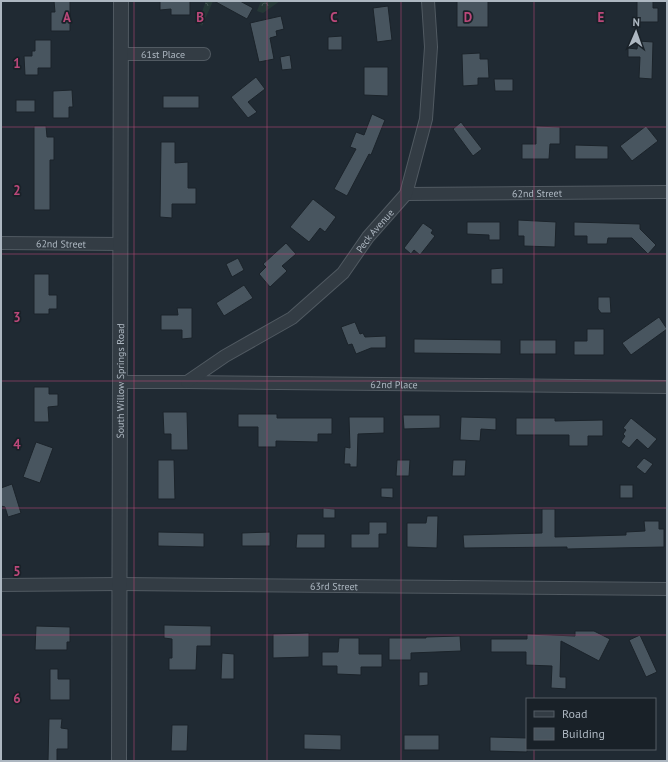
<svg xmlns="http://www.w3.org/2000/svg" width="668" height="762" viewBox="0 0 668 762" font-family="'PT Sans',sans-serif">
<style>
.forest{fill:url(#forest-crowns)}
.building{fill:#48555f;stroke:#1b232a}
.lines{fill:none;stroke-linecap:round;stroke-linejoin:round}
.minor-casing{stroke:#515a62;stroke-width:14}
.tertiary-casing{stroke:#515a62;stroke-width:16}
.minor{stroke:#333c44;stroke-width:12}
.tertiary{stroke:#333c44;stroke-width:14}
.grid{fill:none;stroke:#bc487a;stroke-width:1;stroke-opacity:0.55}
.labels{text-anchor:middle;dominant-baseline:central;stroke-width:3.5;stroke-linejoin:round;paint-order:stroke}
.street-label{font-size:10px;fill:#adb7c1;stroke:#192128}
.grid-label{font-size:13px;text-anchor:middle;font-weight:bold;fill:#bc487a;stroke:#192128;stroke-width:3.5;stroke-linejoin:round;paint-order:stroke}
</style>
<defs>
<pattern id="forest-crowns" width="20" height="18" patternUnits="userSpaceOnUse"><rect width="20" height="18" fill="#253836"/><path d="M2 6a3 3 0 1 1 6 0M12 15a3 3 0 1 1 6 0" fill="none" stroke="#425351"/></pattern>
</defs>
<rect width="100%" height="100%" fill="#202a33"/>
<!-- forest -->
<g class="forest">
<polygon points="206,1 213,1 202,26 198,23"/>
<polygon points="261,1 280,1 263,13 257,11"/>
</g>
<!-- building -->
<g class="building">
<polygon points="54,1 70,1 70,31 51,31 51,12 55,12"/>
<polygon points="160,1 190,1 190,15 171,15 171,9 160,10"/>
<polygon points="214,1 240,1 253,8 247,19"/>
<rect x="457" y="1" width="31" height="26"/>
<polygon points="637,1 653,1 653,8 658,8 658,22 637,22"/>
<polygon points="388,6 392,40 377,42 373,8"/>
<polygon points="281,16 284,29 276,31 277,36 270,38 274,59 259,62 250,23"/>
<polygon points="342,36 342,50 328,50 328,37"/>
<polygon points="35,40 51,40 51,68 38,68 38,75 25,75 24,56 32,56 32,51 35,51"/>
<polygon points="638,41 653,42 652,79 639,78 640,57 628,57 628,48 637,49"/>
<polygon points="480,53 480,59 488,59 489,78 478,78 478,85 463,86 462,54"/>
<polygon points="290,55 292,69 282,70 280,57"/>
<polygon points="364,67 388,67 388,96 364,95"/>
<polygon points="256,77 265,89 248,102 257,112 248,118 231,97"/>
<polygon points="494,79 513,79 513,91 495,91"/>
<polygon points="72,90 73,107 69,107 69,118 53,118 53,91"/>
<rect x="163" y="96" width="36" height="12"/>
<rect x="16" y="100" width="19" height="12"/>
<polygon points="372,114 385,120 371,155 369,154 347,196 334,189 356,149 350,147 356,132 364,135"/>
<polygon points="461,122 482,149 473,156 453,129"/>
<polygon points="34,126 46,126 47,137 54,137 54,160 50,160 50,210 34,210"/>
<polygon points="536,126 560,127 560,144 550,144 549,159 522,159 522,144 536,144"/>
<polygon points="646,126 658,141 632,161 620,146"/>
<polygon points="161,142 175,142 175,163 188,162 188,188 196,188 196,204 172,204 172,218 160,217"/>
<polygon points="575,145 608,146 608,159 575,159"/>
<polygon points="313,199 336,217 325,232 320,228 309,242 290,227"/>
<polygon points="518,220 556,222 555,247 524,246 524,236 518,236"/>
<polygon points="467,222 500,222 500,240 489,240 489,235 467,234"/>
<polygon points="574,222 640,224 640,229 656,245 648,254 632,238 608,238 607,244 587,244 587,236 574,236"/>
<polygon points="423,223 433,230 431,233 435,236 420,255 414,250 411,254 404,248"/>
<polygon points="286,243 296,254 282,266 287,271 270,287 259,274 266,267 263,264"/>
<polygon points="238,258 244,270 232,277 226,264"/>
<polygon points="503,268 503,284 491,284 491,269"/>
<polygon points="34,274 49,274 49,295 57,295 57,309 49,309 49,314 34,314"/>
<polygon points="244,285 253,298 224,316 216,303"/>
<polygon points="598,297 610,297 611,313 601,313 598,309"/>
<polygon points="177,308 192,308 192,338 182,339 182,330 161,330 161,315 178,315"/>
<polygon points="659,317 667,329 631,355 622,343"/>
<polygon points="355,322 360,334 363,333 365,337 386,336 386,348 371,348 356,354 352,344 348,345 341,327"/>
<polygon points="587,329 604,329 604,355 574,355 574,341 587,341"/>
<polygon points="414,339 501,340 501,354 414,353"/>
<rect x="520" y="340" width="36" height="14"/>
<polygon points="34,387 49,387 49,394 58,394 58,406 48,407 49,422 34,422"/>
<polygon points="163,412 187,412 188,450 171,450 171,434 164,434"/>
<polygon points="238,414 277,414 277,418 332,418 332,434 318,434 318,442 276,441 276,447 258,447 258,427 238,427"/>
<polygon points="403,415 440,415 440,428 404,429"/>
<polygon points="349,417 384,417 384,433 358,434 357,467 350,467 350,464 344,464 345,447 350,448"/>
<polygon points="461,417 496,418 496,430 481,429 480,441 460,440"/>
<polygon points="516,418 555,418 555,421 603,420 603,436 588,436 588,446 569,446 569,435 516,435"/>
<polygon points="631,418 657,439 648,449 637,439 629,448 621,442 625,436 623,434 626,430 623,428"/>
<polygon points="36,442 53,448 40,483 23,477"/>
<polygon points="644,458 653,464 645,474 636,467"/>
<polygon points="158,460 174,460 175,499 158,499"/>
<polygon points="397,460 410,460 409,476 396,476"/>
<polygon points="453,460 466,460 465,476 452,476"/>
<polygon points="12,484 21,513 8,517 5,507 1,506 1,488"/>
<rect x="620" y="485" width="13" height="13"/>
<polygon points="381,488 393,488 393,498 381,497"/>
<polygon points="323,508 335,509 335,518 323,518"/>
<polygon points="542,509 555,509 555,537 626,535 626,532 645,531 644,521 659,521 659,529 664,529 664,547 567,549 567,547 464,548 463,535 542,533"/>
<polygon points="427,516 438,516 437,548 407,547 407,523 426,523"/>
<polygon points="369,522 387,522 387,534 379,534 379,548 351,548 351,534 369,534"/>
<polygon points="158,532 204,533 204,547 158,546"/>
<polygon points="270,532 270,546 242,546 242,533"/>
<polygon points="297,534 325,534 325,548 296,548"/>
<polygon points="164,625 211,626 211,646 197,646 196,670 169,670 169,658 172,658 172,639 164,638"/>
<polygon points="36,626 70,627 70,642 67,642 67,650 35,650"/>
<polygon points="575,631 594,631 610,639 599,661 561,641 560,677 566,677 566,689 551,688 552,666 526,665 526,652 491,652 491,639 527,639 527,634 575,636"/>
<polygon points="309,633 309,657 273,658 273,634"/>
<polygon points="640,635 657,672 646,677 629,640"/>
<polygon points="460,636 461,651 411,653 411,660 389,660 389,638 426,638 426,637"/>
<polygon points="339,638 359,638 359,654 382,654 382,667 361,667 361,675 337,674 337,666 322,666 322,652 338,652"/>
<polygon points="222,653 234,654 234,679 221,679"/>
<polygon points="50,669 58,669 58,679 70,679 70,700 50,700"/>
<polygon points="419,672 428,672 428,685 419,686"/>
<polygon points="49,719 62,719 61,728 68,729 68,749 57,749 57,761 48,761"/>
<polygon points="172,725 188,725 187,751 171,751"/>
<polygon points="304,734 341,735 341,750 304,749"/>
<rect x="404" y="735" width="35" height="15"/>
<polygon points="490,737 527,738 527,752 490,751"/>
</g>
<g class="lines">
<defs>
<g id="minor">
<path id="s1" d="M121,54H204"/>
<path id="s2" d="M406,194L667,192"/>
<path id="s3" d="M1,243L121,244"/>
<path id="s4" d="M120,382H187L667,387"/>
<path id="s5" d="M187,382L225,356L292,318L343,273L368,237L406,194L426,119L431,47L428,1"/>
<path id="s6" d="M1,585L120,584L667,589"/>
</g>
<g id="tertiary">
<path id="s7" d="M119,761L121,1"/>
</g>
</defs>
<!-- minor casing -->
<use href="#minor" class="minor-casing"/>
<!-- tertiary casing -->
<use href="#tertiary" class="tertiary-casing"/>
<!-- minor -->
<use href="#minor" class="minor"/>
<!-- tertiary -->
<use href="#tertiary" class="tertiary"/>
</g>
<!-- grid -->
<path class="grid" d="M134,1V761M267,1V761M401,1V761M534,1V699M1,127H667M1,254H667M1,381H667M1,508H667M1,635H667M534,749V761"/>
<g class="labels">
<!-- street labels -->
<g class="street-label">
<text stroke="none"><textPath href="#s1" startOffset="42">61st Place</textPath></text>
<text stroke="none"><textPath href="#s2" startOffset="131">62nd Street</textPath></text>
<text stroke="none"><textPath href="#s5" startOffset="244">Peck Avenue</textPath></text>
<text stroke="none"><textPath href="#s3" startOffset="60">62nd Street</textPath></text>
<text stroke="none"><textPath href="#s7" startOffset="380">South Willow Springs Road</textPath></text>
<text stroke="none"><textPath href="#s4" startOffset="274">62nd Place</textPath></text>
<text stroke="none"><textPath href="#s6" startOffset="333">63rd Street</textPath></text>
</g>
</g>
<g class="grid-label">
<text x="67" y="22">A</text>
<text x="200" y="22">B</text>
<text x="334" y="22">C</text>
<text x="468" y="22">D</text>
<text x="601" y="22">E</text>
<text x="17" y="68">1</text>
<text x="17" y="195">2</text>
<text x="17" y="322">3</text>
<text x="17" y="449">4</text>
<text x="17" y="576">5</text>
<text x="17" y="703">6</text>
</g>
<!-- border -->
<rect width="668" height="762" fill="none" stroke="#adb7c1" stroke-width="4"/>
<!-- legend -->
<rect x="526" y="698" width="130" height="52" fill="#192128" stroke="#545d65"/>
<rect x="534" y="711" width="20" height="6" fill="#333c44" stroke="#545d65"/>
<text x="562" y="718" font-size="12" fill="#adb7c1">Road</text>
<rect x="534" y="728" width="20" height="12" fill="#48555f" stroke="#545d65"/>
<text x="562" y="738" font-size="12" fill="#adb7c1">Building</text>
<!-- north arrow -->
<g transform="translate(636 32) rotate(2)" stroke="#192128" stroke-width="3" paint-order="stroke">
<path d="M0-3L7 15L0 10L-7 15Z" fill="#adb7c1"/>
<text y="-6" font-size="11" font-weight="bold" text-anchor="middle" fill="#adb7c1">N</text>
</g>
</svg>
